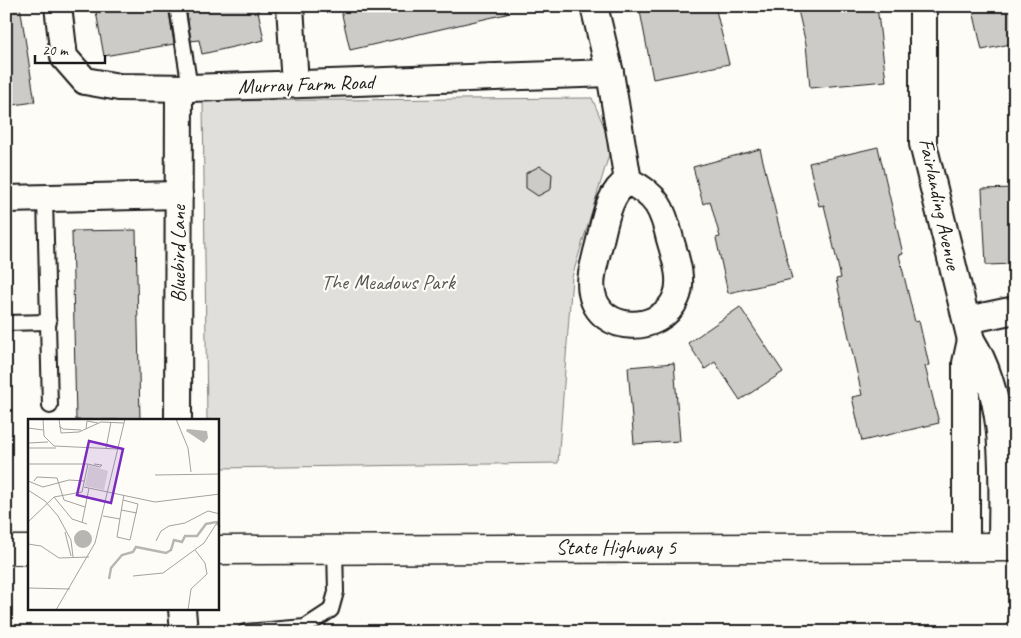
<svg xmlns="http://www.w3.org/2000/svg" width="1021" height="638" viewBox="0 0 1021 638" font-family="Caveat,sans-serif">
<style>
.green{fill:#e0dfdb;stroke:#7e7e7c}
.building{fill:#cccbc8;stroke:#1c1c1c}
.lines{fill:none;stroke-linecap:round;stroke-linejoin:round}
.lane-casing{stroke:#1c1c1c;stroke-width:18}
.street-casing{stroke:#1c1c1c;stroke-width:30}
.secondary-casing{stroke:#1c1c1c;stroke-width:31}
.lane{stroke:#fdfcf7;stroke-width:14}
.street{stroke:#fdfcf7;stroke-width:26}
.secondary{stroke:#fdfcf7;stroke-width:28}
.labels{text-anchor:middle;dominant-baseline:central;stroke-width:4.5;stroke-linejoin:round;paint-order:stroke}
.street-label{font-size:21px;fill:#1c1c1c;stroke:#fdfcf7}
.park-label{font-size:21px;fill:#575655;stroke:#fdfcf7}
.inset-river{fill:none;stroke:#b7b6b2;stroke-width:2.5}
.inset-road{fill:none;stroke:#a3a29f;stroke-width:1}
.view{fill:#7b2cbf;fill-opacity:0.15;stroke:#7b2cbf;stroke-width:2.5}
.inset-edge{fill:none;stroke:#1c1c1c;stroke-width:2.5}
</style>
<rect width="100%" height="100%" fill="#fdfcf7"/>
<filter id="ink" filterUnits="userSpaceOnUse"><feTurbulence type="fractalNoise" baseFrequency=".02" numOctaves="2"/><feDisplacementMap in="SourceGraphic" scale="10" xChannelSelector="R" yChannelSelector="G"/><feConvolveMatrix kernelMatrix="1 2 1 2 8 2 1 2 1" color-interpolation-filters="sRGB"/></filter>
<g filter="url(#ink)">
<!-- green -->
<polygon class="green" points="592,98 612,145 572,277 558,463 218,468 218,420 207,420 203,101"/>
<!-- building -->
<g class="building">
<polygon points="6,6 20,6 35,102 6,106"/>
<polygon points="95,6 168,6 174,44 104,56"/>
<polygon points="186,6 257,6 264,40 202,54 199,40 191,41"/>
<polygon points="340,6 505,6 506,14 350,50"/>
<polygon points="639,6 715,6 729,64 653,79"/>
<polygon points="797,6 877,6 886,81 810,88 806,44"/>
<polygon points="972,6 1015,6 1015,43 982,50"/>
<polygon points="878,147 903,254 899,255 915,322 919,321 929,365 925,366 939,423 862,441 852,397 862,395 836,279 841,278 824,205 819,206 809,163"/>
<polygon points="760,149 792,279 728,293 716,238 720,237 710,201 703,204 693,167"/>
<polygon points="540,166 552,174 551,189 538,196 526,188 526,173"/>
<polygon points="1015,188 1015,264 986,265 982,189"/>
<polygon points="136,230 140,420 76,420 72,231"/>
<polygon points="740,307 783,372 740,400 715,362 705,369 688,343"/>
<polygon points="674,363 680,441 634,444 628,367"/>
</g>
<g class="lines">
<defs>
<g id="lane">
<polyline points="177,6 190,88"/>
<polyline points="45,198 50,406"/>
<polyline points="6,323 49,322"/>
<polyline points="245,632 305,627 331,610 336,592 335,548"/>
</g>
<g id="street">
<polyline points="58,6 64,57 85,81 119,87 190,88 610,73"/>
<polyline points="290,6 295,84"/>
<path d="M594,6L610,73L628,181C606,194 604,229 597,252C594,266 589,279 592,293C600,335 661,334 676,298C684,280 675,257 670,239C663,209 657,195 628,181"/>
<path d="M923,6V144L971,340C1009,401 1002,478 1002,547"/>
<polyline points="6,199 179,195"/>
<polyline points="967,320 1015,310"/>
<polyline points="178,420 179,88"/>
<polyline points="966,547 966,363 971,340"/>
<polyline points="182,609 184,632"/>
</g>
<g id="secondary">
<polyline points="6,550 29,550"/>
<polyline points="218,550 1015,547"/>
</g>
</defs>
<!-- lane casing -->
<use href="#lane" class="lane-casing"/>
<!-- street casing -->
<use href="#street" class="street-casing"/>
<!-- secondary casing -->
<use href="#secondary" class="secondary-casing"/>
<!-- lane -->
<use href="#lane" class="lane"/>
<!-- street -->
<use href="#street" class="street"/>
<!-- secondary -->
<use href="#secondary" class="secondary"/>
</g>
</g>
<g class="labels">
<!-- street labels -->
<g class="street-label">
<text transform="translate(306 84) rotate(-2)">Murray Farm Road</text>
<text transform="translate(940 204) rotate(78)">Fairlanding Avenue</text>
<text transform="translate(178 254) rotate(-90)">Bluebird Lane</text>
<text x="616" y="547">State Highway 5</text>
</g>
<!-- park labels -->
<g class="park-label">
<text x="388" y="282">The Meadows Park</text>
</g>
</g>
<!-- overview -->
<g transform="translate(28 419)">
<rect width="191" height="191" fill="#fdfcf7"/>
<path d="M61,46L80,52L76,71L57,67Z" fill="#e0dfdb"/>
<path d="M159,10L179,12L180,19L176,24L158,12ZM46 120a9 9 0 1 1 18 0a9 9 0 1 1-18 0Z" fill="#b7b6b2"/>
<path class="inset-river" d="M81,160L83,149L94,136L105,133L108,128L138,134L143,131L146,121L154,123L157,117H169L178,105L188,103L192,108"/>
<path class="inset-road" d="M15,0L16,17L26,27L90,30M31,0L33,14L51,13L73,3L96,4M148,0L160,29L163,53M31,7L35,10L53,11M0,9L15,11M58,10L59,2L70,4M0,24L20,23M0,29H28M78,29L83,3M0,45H60L72,48L74,46L66,45M127,56L192,55M0,62L15,68L41,61L57,62M6,62L9,58L29,59L36,81L57,88M56,68L127,83L192,75M0,71L17,82L30,97L43,121L45,138M26,78L44,100L59,105M95,81L110,85L102,121L89,118L95,81L96,76M93,91L109,94M75,97L92,100M0,103L26,78L54,73L60,45M54,104L61,69M37,113L43,137M128,122L133,112L141,107L157,104L180,92L192,95M0,125L13,127L31,139L61,138M105,157L135,154L176,124L192,99M0,169L42,170M28,191L67,124L97,0M160,191L163,170L179,155L177,144L167,131"/>
<path class="view" d="M61,22L95,30L83,84L49,76Z"/>
<rect width="191" height="191" class="inset-edge"/>
</g>
<!-- margin -->
<rect width="1021" height="638" fill="none" stroke="#fdfcf7" stroke-width="25"/>
<rect x="12" y="12" width="996" height="613" fill="none" stroke="#1c1c1c" stroke-width="2" filter="url(#ink)"/>
<!-- scale -->
<path d="M35 55v8h70v-8" fill="none" stroke="#1c1c1c" stroke-width="2.5"/>
<text x="42" y="55" font-size="15" fill="#1c1c1c" stroke="#fdfcf7" stroke-width="4" paint-order="stroke">20 m</text>
</svg>
